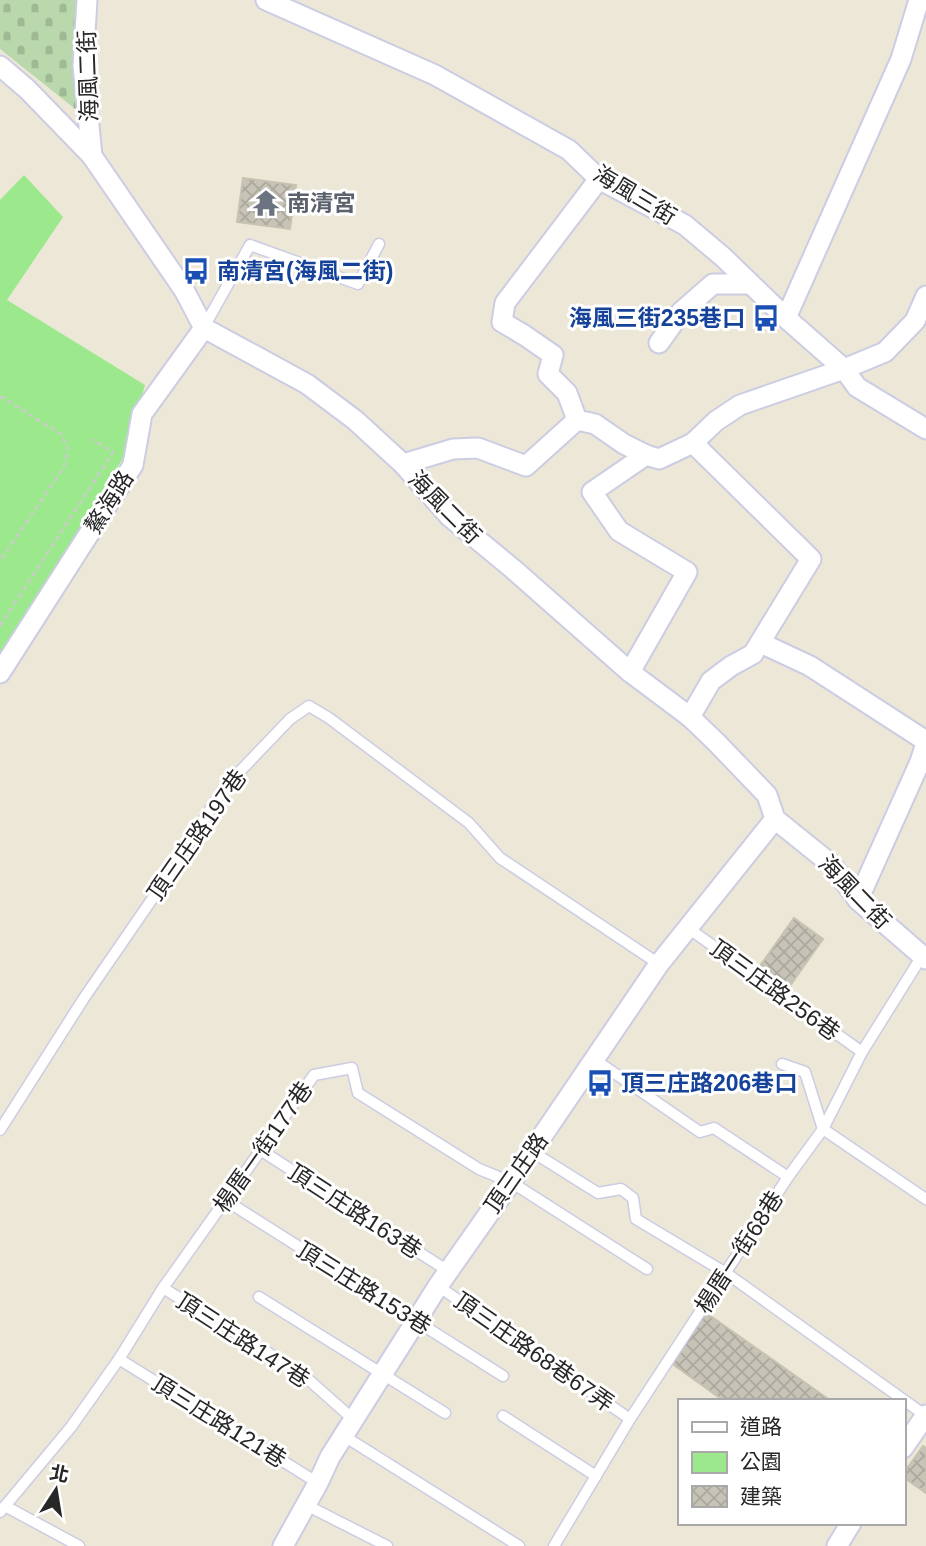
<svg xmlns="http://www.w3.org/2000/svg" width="926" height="1546" viewBox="0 0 926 1546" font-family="Arial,'Noto Sans TC',sans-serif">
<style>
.cemetery{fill:url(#cemetery-stones)}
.park{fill:#9be98c}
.building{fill:url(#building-cross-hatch);stroke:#c7c3b1;stroke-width:2}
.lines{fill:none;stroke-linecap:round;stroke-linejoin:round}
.service-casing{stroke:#cccce3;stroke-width:13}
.minor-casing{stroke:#cccce3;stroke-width:23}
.path{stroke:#cbcbcb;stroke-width:2.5;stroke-dasharray:5 3.5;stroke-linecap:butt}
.service{stroke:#fff;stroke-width:10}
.minor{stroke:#fff;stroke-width:19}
.labels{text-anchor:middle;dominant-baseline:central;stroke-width:6;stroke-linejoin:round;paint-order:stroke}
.street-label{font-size:23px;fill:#272727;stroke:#fff}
.worship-label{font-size:23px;font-weight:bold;fill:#5b616d;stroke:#fff;text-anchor:start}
.transit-label{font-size:23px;font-weight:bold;fill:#164399;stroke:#fff;text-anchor:start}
</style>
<defs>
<pattern id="cemetery-stones" width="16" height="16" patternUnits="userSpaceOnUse" patternTransform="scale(1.75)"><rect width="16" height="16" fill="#b9d8ac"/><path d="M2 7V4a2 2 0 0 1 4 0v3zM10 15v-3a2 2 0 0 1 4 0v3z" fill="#9fb994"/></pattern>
<pattern id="building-cross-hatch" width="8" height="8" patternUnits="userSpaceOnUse" patternTransform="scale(1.75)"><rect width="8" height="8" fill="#c7c3b7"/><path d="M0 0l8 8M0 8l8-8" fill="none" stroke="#aba89d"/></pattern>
</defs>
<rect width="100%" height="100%" fill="#ece7d7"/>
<!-- cemetery -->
<polygon class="cemetery" points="0,0 93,0 94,124 0,49"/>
<!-- park -->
<polygon class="park" points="24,175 63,217 7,300 145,385 125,455 0,656 0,200"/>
<!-- building -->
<g class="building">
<polygon points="243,178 296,185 290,229 237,222"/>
<polygon points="794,918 823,939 789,987 760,966"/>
<polygon points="702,1310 831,1401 724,1401 667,1360"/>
<polygon points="923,1446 926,1448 926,1493 903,1477 903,1474"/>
</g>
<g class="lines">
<defs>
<g id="service">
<polyline points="204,327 250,245 358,284 379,244"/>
<polyline points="688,928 862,1052"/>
<polyline points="594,1059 700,1132 714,1128 788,1177"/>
<polyline points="782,1064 805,1072 823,1129 926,1199"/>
<polyline points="0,1130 84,998 157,892 224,788 290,719 309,706 329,718 469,823 500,858 659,964"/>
<polyline points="262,1151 448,1271"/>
<polyline points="531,1151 598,1193 621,1189 633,1198 636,1219 726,1273 926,1416"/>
<polyline points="225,1200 503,1376"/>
<polyline points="438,1286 630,1419"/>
<polyline points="163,1288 301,1373 354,1420"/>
<polyline points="259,1297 445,1413"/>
<polyline points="119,1359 318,1483"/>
<polyline points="503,1416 596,1476"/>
<polyline points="344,1436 519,1546"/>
<polyline points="306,1505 387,1546"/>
<polyline points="5,1506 79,1546"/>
<polyline points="0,1512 71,1427 119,1359 163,1288 314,1075 352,1068 358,1093 479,1169 511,1182 647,1269"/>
<polyline points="554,1546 630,1419 788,1177 823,1129 862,1052 922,956"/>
</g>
<g id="minor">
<polyline points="87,0 83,66 92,156 184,290 204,328 307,384 355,420 403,464 450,517 513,569 630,672 690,717 716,742 767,795 775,819 832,865 858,900 926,959"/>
<polyline points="266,0 435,75 569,150 599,179 685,225 723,257 786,318 844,369 857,387 926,429"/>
<polyline points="0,66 27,89 92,156"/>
<polyline points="786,318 901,59 919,0"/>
<polyline points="659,343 681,312 713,284 750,284"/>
<polyline points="577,420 567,393 548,374 553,355 524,335 502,322 505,303 599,179"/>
<polyline points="403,464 453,449 478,448 526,466 577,420 595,424 624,444 646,455 659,459 693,443 716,421 740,405 844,369 885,352 915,321 926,296"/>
<polyline points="761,643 810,666 926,741"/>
<polyline points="630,672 687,572 619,531 592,492 646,455"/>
<polyline points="0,673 133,465 142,414 204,328"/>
<polyline points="690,717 711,681 731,666 753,654 811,559 693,443"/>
<polyline points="858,900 920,762 926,743"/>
<polyline points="903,1448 926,1415"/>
<polyline points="283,1546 318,1483 330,1457 438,1286 511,1182 659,964 775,819"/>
<polyline points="837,1546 851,1523"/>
</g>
</defs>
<!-- service casing -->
<use href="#service" class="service-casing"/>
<!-- minor casing -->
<use href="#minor" class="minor-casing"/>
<!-- path -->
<g class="path">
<polyline points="0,396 61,434 68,449 64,467 0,561"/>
<polyline points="0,626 113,452 92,439"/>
</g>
<!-- service -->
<use href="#service" class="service"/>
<!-- minor -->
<use href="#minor" class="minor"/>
</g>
<!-- icons -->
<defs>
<symbol id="temple-bare" viewBox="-9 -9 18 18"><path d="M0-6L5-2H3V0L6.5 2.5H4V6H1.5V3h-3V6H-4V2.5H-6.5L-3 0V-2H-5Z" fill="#6b7280" stroke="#fff" stroke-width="2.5" paint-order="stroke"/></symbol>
<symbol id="bus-bare" viewBox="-9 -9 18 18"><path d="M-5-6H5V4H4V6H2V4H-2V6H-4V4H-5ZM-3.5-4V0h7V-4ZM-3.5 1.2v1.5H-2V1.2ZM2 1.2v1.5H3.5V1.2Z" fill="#1a4fb4" stroke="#fff" stroke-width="2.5" paint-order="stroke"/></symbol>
</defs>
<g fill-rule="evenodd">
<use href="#temple-bare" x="247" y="184" width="38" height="38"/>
<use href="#bus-bare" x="177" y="252" width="38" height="38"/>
<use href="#bus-bare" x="747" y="299" width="38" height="38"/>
<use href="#bus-bare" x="581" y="1064" width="38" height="38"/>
</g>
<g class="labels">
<!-- street labels -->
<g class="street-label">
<text transform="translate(88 76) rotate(-92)">海風二街</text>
<text transform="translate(635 195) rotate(31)">海風三街</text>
<text transform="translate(109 502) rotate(-58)">鰲海路</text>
<text transform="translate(445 507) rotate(45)">海風二街</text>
<text transform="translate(197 835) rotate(-55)">頂三庄路197巷</text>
<text transform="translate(855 892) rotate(46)">海風二街</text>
<text transform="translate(775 990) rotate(36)">頂三庄路256巷</text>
<text transform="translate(263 1147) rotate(-55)">楊厝一街177巷</text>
<text transform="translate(516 1173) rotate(-55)">頂三庄路</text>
<text transform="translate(355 1211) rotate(33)">頂三庄路163巷</text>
<text transform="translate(739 1252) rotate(-57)">楊厝一街68巷</text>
<text transform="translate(364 1288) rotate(32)">頂三庄路153巷</text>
<text transform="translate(243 1340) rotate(33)">頂三庄路147巷</text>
<text transform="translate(534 1352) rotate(35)">頂三庄路68巷67弄</text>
<text transform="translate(219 1421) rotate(32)">頂三庄路121巷</text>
</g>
<!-- worship labels -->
<g class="worship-label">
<text x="287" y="203">南清宮</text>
</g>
<!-- transit labels -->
<g class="transit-label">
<text x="217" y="271">南清宮(海風二街)</text>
<text x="745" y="318" text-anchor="end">海風三街235巷口</text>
<text x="621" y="1083">頂三庄路206巷口</text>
</g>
</g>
<!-- legend -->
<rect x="678" y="1399" width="228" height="126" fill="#ffffff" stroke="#a9a9a9" stroke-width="2"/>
<rect x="692" y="1422" width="35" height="10" fill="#ffffff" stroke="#a9a9a9" stroke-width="2"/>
<text x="740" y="1434" font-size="21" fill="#272727">道路</text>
<rect x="692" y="1452" width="35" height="21" fill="#9be98c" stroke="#a9a9a9" stroke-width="2"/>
<text x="740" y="1469" font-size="21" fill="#272727">公園</text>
<rect x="692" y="1486" width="35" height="21" fill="url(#building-cross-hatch)" stroke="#a9a9a9" stroke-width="2"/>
<text x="740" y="1504" font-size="21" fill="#272727">建築</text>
<!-- north arrow -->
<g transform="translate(56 1490) rotate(12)" stroke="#ffffff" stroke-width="5" paint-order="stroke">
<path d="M0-5L12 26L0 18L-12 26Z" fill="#272727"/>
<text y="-10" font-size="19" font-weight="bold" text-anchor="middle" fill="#272727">北</text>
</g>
</svg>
